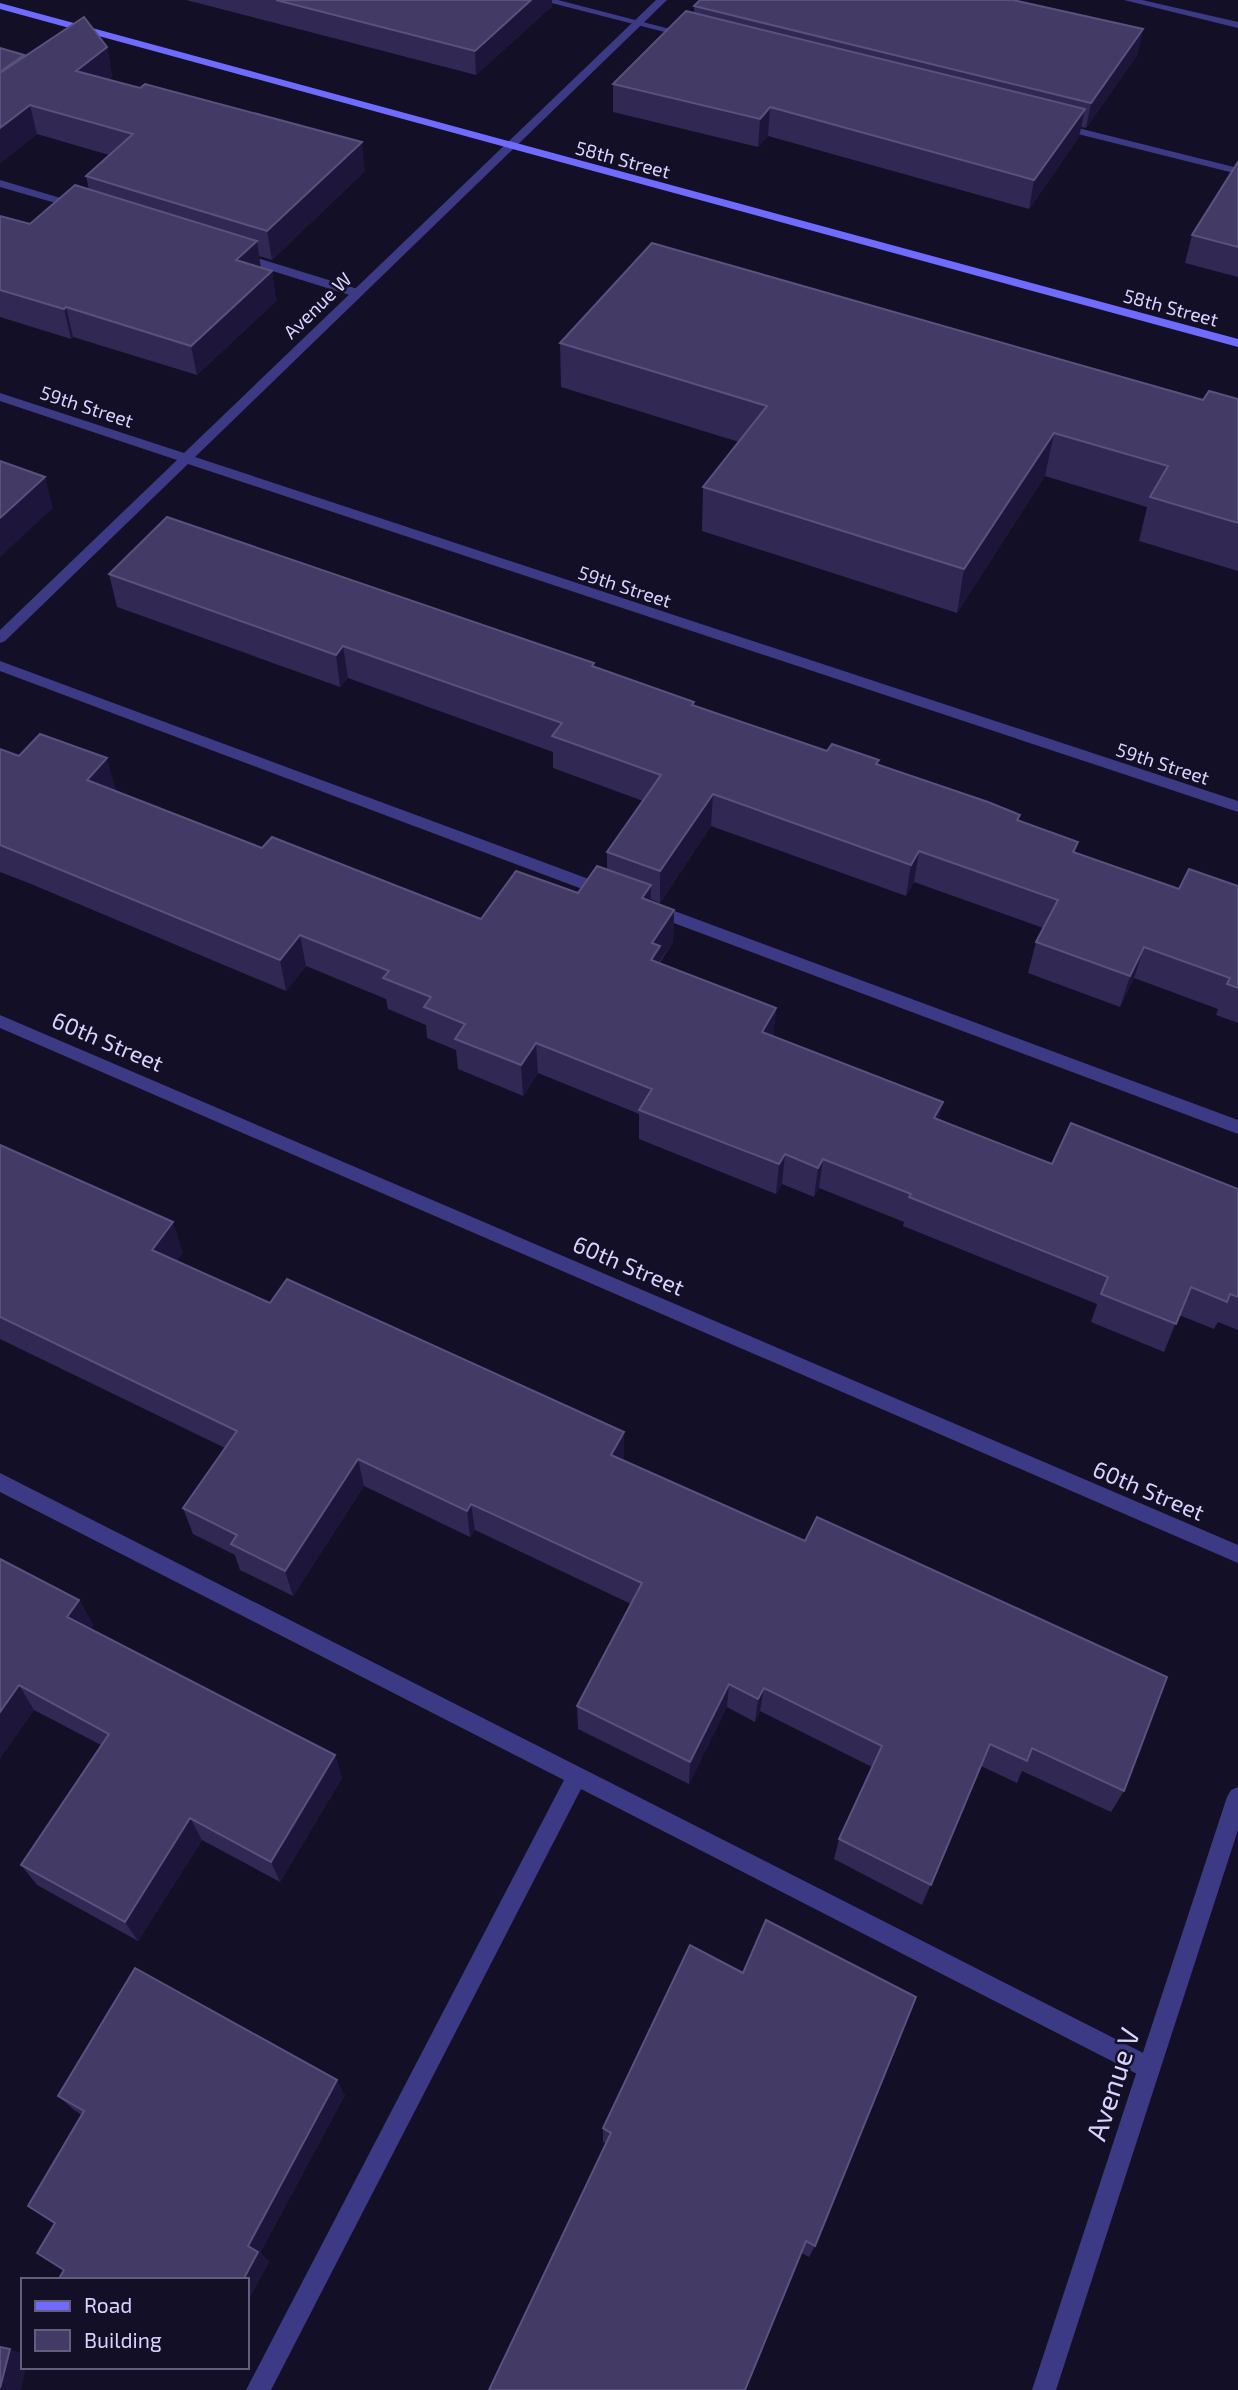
<svg xmlns="http://www.w3.org/2000/svg" width="1238" height="2390" viewBox="0 0 1238 2390" font-family="'Exo 2',sans-serif">
<style>
.lines{fill:none;stroke-linecap:round;stroke-linejoin:round}
.lane{fill:#3d3a85;fill-rule:evenodd}
.street{fill:#3d3a85;fill-rule:evenodd}
.secondary{fill:#6f6bff;fill-rule:evenodd}
.wall{fill:#312854}
.shaded-wall{fill:#1d163a}
.building{fill:#433a66;stroke:#5a527e;stroke-width:2}
.labels{text-anchor:middle;dominant-baseline:central;stroke-width:5;stroke-linejoin:round;paint-order:stroke}
.far-street-label{font-size:19px;fill:#d9d4ff;stroke:#130f26}
.street-label{font-size:23px;fill:#d9d4ff;stroke:#130f26}
.near-street-label{font-size:28px;fill:#d9d4ff;stroke:#130f26}
</style>
<rect width="100%" height="100%" fill="#130f26"/>
<g class="lines">
<!-- lane -->
<g class="lane">
<polygon points="540,0 558,0 693,35 688,38"/>
<polygon points="1058,123 1238,168 1238,174 1054,128 1054,124"/>
<polygon points="0,180 84,205 86,207 80,210 0,187"/>
<polygon points="238,252 361,290 363,293 353,296 234,259 232,256"/>
<polygon points="0,661 613,888 615,892 607,898 601,896 0,671"/>
<polygon points="653,903 1238,1120 1238,1134 647,913 645,909 647,905"/>
<polygon points="0,1473 1157,2060 1160,2068 1157,2076 1149,2079 1141,2076 581,1789 271,2390 246,2390 564,1780 0,1492"/>
</g>
<!-- street -->
<g class="street">
<polygon points="656,0 667,0 195,457 1238,801 1238,812 188,464 5,641 0,643 0,630 177,460 0,401 0,393 184,453"/>
<polygon points="1124,0 1142,0 1238,22 1238,28"/>
<polygon points="0,1015 1238,1545 1238,1563 0,1028"/>
<polygon points="1238,1787 1238,1830 1056,2390 1032,2390 1227,1797 1231,1790"/>
</g>
<!-- secondary -->
<polygon class="secondary" points="0,3 1238,339 1238,347 0,9"/>
</g>
<!-- wall -->
<g class="wall">
<polygon points="186,0 552,0 552,6 476,75"/>
<polygon points="694,6 1138,54 1086,128 1081,127 1079,137 1029,209 768,136 758,147 613,112 613,84 694,13"/>
<polygon points="107,47 112,76 108,80 365,171 272,260 259,256 261,268 272,271 276,301 197,375 73,337 71,339 0,317 0,216 30,224 89,190 86,176 109,155 37,134 0,163 0,48 24,55 25,56"/>
<polygon points="1238,162 1238,277 1185,263 1192,235"/>
<polygon points="560,343 1203,400 1238,399 1238,571 1139,541 1147,507 1045,476 957,613 702,531 703,487 739,442 561,387"/>
<polygon points="109,574 594,667 694,705 827,751 878,764 1020,815 1018,821 1078,842 1075,853 1179,889 1238,886 1238,1023 1216,1015 1218,1009 1134,978 1120,1007 1028,973 1036,942 1043,928 914,882 906,896 711,826 660,903 650,899 650,901 674,910 673,942 659,964 776,1008 773,1036 939,1120 1052,1164 1238,1189 1238,1330 1218,1322 1214,1329 1179,1315 1164,1352 1091,1322 1097,1304 903,1226 904,1222 819,1188 814,1197 782,1184 776,1194 639,1139 639,1114 538,1073 523,1096 458,1069 456,1050 427,1038 426,1025 388,1009 386,999 306,966 286,991 31,884 0,872 0,749 116,790 115,791 262,848 481,919 578,893 607,869 607,852 643,801 553,768 553,752 348,678 340,687 117,607"/>
<polygon points="0,1145 183,1252 176,1261 624,1459 624,1460 1124,1791 1111,1812 1022,1771 1017,1783 981,1766 922,1905 834,1859 839,1839 872,1767 760,1711 755,1722 727,1707 689,1784 578,1729 577,1706 631,1604 475,1530 470,1537 364,1486 293,1596 240,1570 235,1555 193,1534 183,1508 225,1448 0,1339"/>
<polygon points="0,1559 79,1600 93,1625 90,1629 335,1755 342,1778 280,1882 202,1840 138,1941 37,1885 21,1865 101,1745 34,1710 0,1758"/>
<polygon points="345,2095 260,2253 269,2262 247,2302 247,2280 63,2270 54,2224 28,2206 82,2115 74,2110 58,2096"/>
<polygon points="603,2128 815,2246 809,2257 603,2142"/>
</g>
<!-- shaded-wall -->
<g class="shaded-wall">
<polygon points="531,0 552,0 552,6 476,75 475,51"/>
<polygon points="1143,29 1138,54 1086,128 1091,103"/>
<polygon points="107,47 112,76 82,100 76,71"/>
<polygon points="30,105 37,134 0,163 0,128"/>
<polygon points="770,107 768,136 758,147 760,119"/>
<polygon points="1085,109 1079,137 1029,209 1034,180"/>
<polygon points="362,142 365,171 272,260 267,231"/>
<polygon points="257,241 261,270 236,260"/>
<polygon points="272,271 276,301 197,375 191,346"/>
<polygon points="66,307 73,337 71,339 64,309"/>
<polygon points="1054,433 1045,476 957,613 964,569"/>
<polygon points="45,477 53,508 0,557 0,518"/>
<polygon points="343,646 348,678 340,687 336,655"/>
<polygon points="107,758 116,790 96,812 87,780"/>
<polygon points="713,794 711,826 660,903 660,871"/>
<polygon points="919,851 914,882 906,896 911,865"/>
<polygon points="651,885 650,917 642,898"/>
<polygon points="674,910 673,942 659,962 659,977 651,960 652,943"/>
<polygon points="300,935 306,966 286,991 280,960"/>
<polygon points="1144,947 1134,978 1120,1007 1130,976"/>
<polygon points="776,1008 773,1039 762,1032"/>
<polygon points="536,1043 538,1073 523,1096 521,1065"/>
<polygon points="943,1102 936,1132 934,1118"/>
<polygon points="785,1154 782,1184 776,1194 779,1164"/>
<polygon points="823,1159 819,1188 814,1197 818,1168"/>
<polygon points="173,1222 183,1252 162,1280 152,1250"/>
<polygon points="624,1432 624,1459 611,1482 611,1455"/>
<polygon points="358,1459 364,1486 293,1596 285,1571"/>
<polygon points="471,1504 475,1530 470,1537 467,1511"/>
<polygon points="79,1600 93,1625 81,1643 67,1617"/>
<polygon points="729,1684 727,1707 689,1784 690,1762"/>
<polygon points="19,1685 34,1710 0,1758 0,1712"/>
<polygon points="764,1688 760,1711 755,1722 758,1699"/>
<polygon points="335,1755 342,1778 280,1882 271,1862"/>
<polygon points="190,1818 202,1840 138,1941 125,1922"/>
<polygon points="337,2080 345,2095 260,2253 269,2262 247,2302 247,2280 243,2280 248,2246"/>
<polygon points="10,2349 23,2354 23,2367 26,2367 21,2390 0,2390"/>
</g>
<!-- building -->
<g class="building">
<polygon points="276,0 531,0 475,51"/>
<polygon points="700,0 1013,0 1143,29 1091,103 694,6"/>
<polygon points="686,11 1085,109 1034,180 770,107 760,119 613,84"/>
<polygon points="84,17 107,47 76,71 140,88 145,84 362,142 267,231 86,176 133,134 30,105 0,128 0,73"/>
<polygon points="0,48 24,55 0,72"/>
<polygon points="1238,162 1238,247 1192,235"/>
<polygon points="75,185 257,241 236,260 272,271 191,346 66,307 64,309 0,290 0,216 30,224"/>
<polygon points="652,243 1203,400 1209,391 1238,399 1238,523 1150,497 1168,466 1054,433 964,569 703,487 767,406 560,343"/>
<polygon points="0,461 45,477 0,518"/>
<polygon points="167,517 594,663 592,666 694,702 692,705 827,751 832,744 879,760 876,764 988,802 1020,815 1017,820 1078,842 1073,852 1179,889 1189,869 1238,886 1238,988 1227,984 1230,978 1144,947 1130,976 1036,942 1058,900 919,851 911,865 713,794 660,871 607,852 661,775 552,736 562,723 343,646 336,655 109,574"/>
<polygon points="40,734 107,758 87,780 262,848 272,837 481,919 516,871 578,893 597,866 651,885 642,898 674,910 652,943 660,946 651,960 776,1008 762,1032 943,1102 934,1118 1052,1164 1071,1123 1238,1189 1238,1297 1230,1294 1227,1302 1191,1287 1176,1324 1101,1294 1108,1277 909,1197 911,1194 823,1159 818,1168 785,1154 779,1164 639,1110 652,1089 536,1043 521,1065 455,1039 465,1024 424,1007 431,997 383,978 389,971 300,935 280,960 0,845 0,749 19,756"/>
<polygon points="0,1145 173,1222 152,1250 270,1303 287,1279 624,1432 611,1455 805,1541 817,1517 1167,1677 1124,1791 1032,1748 1027,1761 990,1744 931,1885 839,1839 882,1746 764,1688 758,1699 729,1684 690,1762 577,1706 642,1583 471,1504 467,1511 358,1459 285,1571 231,1544 237,1535 183,1508 237,1431 0,1317"/>
<polygon points="0,1559 79,1600 67,1617 335,1755 271,1862 190,1818 125,1922 21,1865 109,1734 19,1685 0,1712"/>
<polygon points="766,1920 916,1997 815,2246 806,2241 745,2390 489,2390 611,2133 603,2128 690,1945 743,1973"/>
<polygon points="135,1968 337,2080 248,2246 258,2252 243,2280 58,2280 64,2270 37,2253 55,2223 28,2206 84,2111 58,2096"/>
<polygon points="0,2347 10,2349 0,2388"/>
</g>
<g class="labels">
<!-- far-street labels -->
<g class="far-street-label">
<text transform="translate(623 159) rotate(15)">58th Street</text>
<text transform="translate(317 305) rotate(-44)">Avenue W</text>
<text transform="translate(1171 307) rotate(15)">58th Street</text>
<text transform="translate(87 406) rotate(18)">59th Street</text>
<text transform="translate(625 586) rotate(18)">59th Street</text>
<text transform="translate(1163 763) rotate(18)">59th Street</text>
</g>
<!-- street labels -->
<g class="street-label">
<text transform="translate(108 1041) rotate(23)">60th Street</text>
<text transform="translate(629 1265) rotate(23)">60th Street</text>
<text transform="translate(1149 1490) rotate(23)">60th Street</text>
</g>
<!-- near-street labels -->
<g class="near-street-label">
<text transform="translate(1112 2084) rotate(-72)">Avenue V</text>
</g>
</g>
<!-- legend -->
<rect x="21" y="2278" width="228" height="91" fill="#130f26" stroke="#625e7d" stroke-width="2"/>
<rect x="35" y="2301" width="35" height="10" fill="#6f6bff" stroke="#625e7d" stroke-width="2"/>
<text x="84" y="2313" font-size="21" fill="#d9d4ff">Road</text>
<rect x="35" y="2330" width="35" height="21" fill="#433a66" stroke="#625e7d" stroke-width="2"/>
<text x="84" y="2348" font-size="21" fill="#d9d4ff">Building</text>
</svg>
